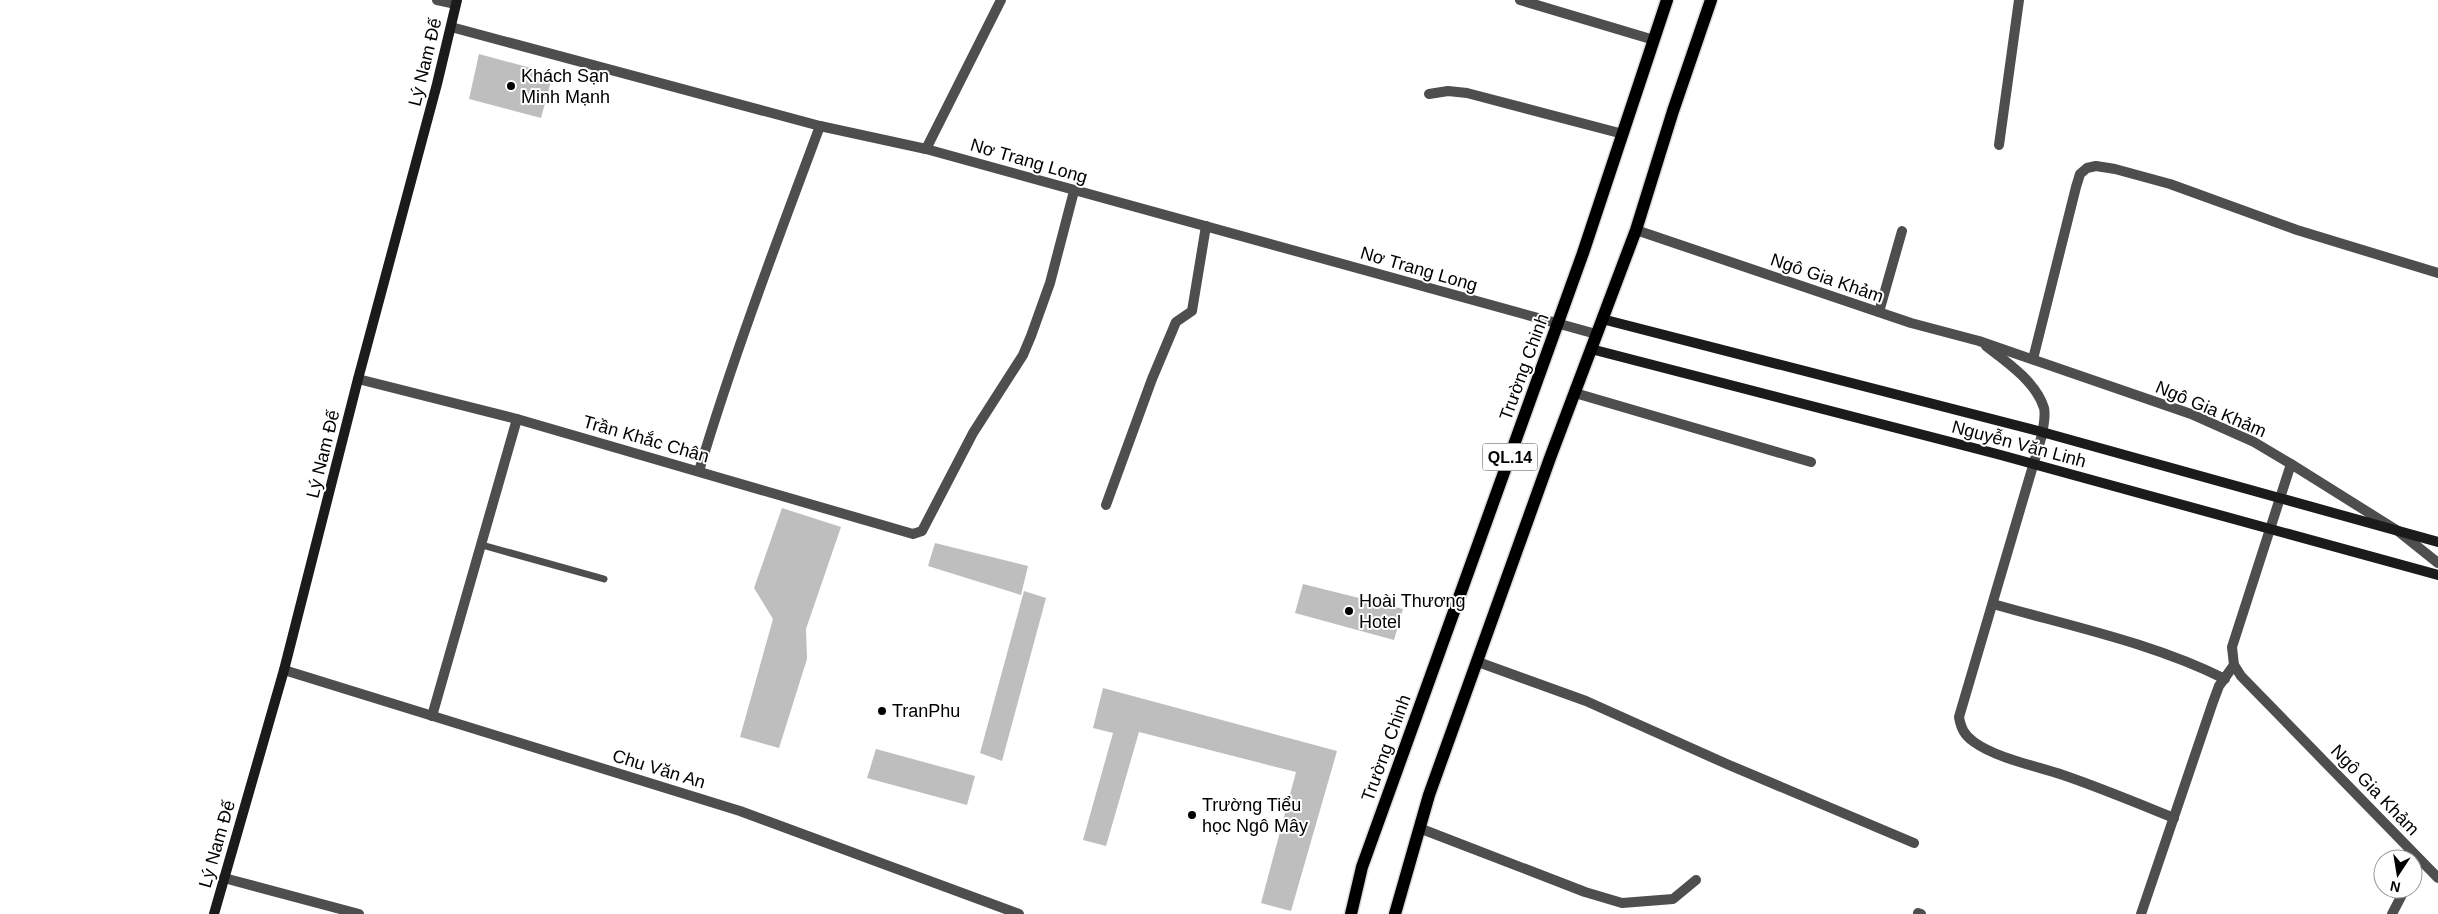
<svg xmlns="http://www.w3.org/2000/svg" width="2438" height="914" viewBox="0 0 2438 914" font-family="Helvetica,sans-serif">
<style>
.building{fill:#bebebe}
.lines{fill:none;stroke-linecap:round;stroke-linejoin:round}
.primary-casing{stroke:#dbdbdb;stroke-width:15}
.lane{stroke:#4e4e4e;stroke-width:7}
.street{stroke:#4e4e4e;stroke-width:10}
.secondary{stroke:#1b1b1b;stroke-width:10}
.primary{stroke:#000;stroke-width:12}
.poi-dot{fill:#000;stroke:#fff;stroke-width:2}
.labels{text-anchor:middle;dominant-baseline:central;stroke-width:4;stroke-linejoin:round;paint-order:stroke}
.shield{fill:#fff;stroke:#4c4c4c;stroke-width:1}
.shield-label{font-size:16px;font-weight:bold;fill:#000}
.street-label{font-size:18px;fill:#000;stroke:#fff}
.poi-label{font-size:18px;fill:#000;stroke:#fff;text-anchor:start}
</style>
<rect width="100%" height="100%" fill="#fff"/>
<!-- building -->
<g class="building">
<polygon points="479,54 553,74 541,118 469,99"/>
<polygon points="782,508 841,527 806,629 807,659 779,748 740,737 773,619 754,588"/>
<polygon points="935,543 1028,566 1021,595 928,566"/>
<polygon points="1303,584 1403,609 1394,640 1295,613"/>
<polygon points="1024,591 1046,598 1002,761 980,753"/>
<polygon points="1103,688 1337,751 1291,911 1261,903 1296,772 1139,732 1106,846 1083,840 1113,733 1093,728"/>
<polygon points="876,749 975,776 967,805 867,778"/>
</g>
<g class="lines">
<defs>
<g id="primary">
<polyline points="1351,914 1362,867 1583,253 1667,0"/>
<polyline points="1395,914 1429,795 1550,458 1636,230 1673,111 1711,0"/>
</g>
</defs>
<!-- primary casing -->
<use href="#primary" class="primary-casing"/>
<!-- lane -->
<polyline class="lane" points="482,545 604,579"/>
<!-- street -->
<g class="street">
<polyline points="437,0 456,4"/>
<polyline points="1520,0 1654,40"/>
<polyline points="451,27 820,126 926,149 1596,334"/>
<polyline points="1429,94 1448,91 1467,93 1623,134"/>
<polyline points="1999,145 2019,0"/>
<polyline points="926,149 1001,0"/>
<polyline points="1636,230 1911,323 1979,341 2191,414 2254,442 2291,464 2398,531 2438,563"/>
<polyline points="1879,312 1902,231"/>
<path d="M1986,346C2007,362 2036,382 2044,408C2046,416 2043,427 2042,435L1959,717C1961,728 1964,735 1974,742C1996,758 2036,766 2063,775C2101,788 2137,803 2174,818"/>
<polyline points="2033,359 2076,187 2080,174 2087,168 2096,166 2115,169 2170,184 2297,230 2438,273"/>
<polyline points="358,379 517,419 913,534 922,531 973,433 1023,355 1031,336 1050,283 1074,191"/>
<polyline points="1575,393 1811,462"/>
<polyline points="2291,464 2232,647 2234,665 2241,676 2438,878"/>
<path d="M699,471C734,354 777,241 820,126"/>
<polyline points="1106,505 1152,379 1176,322 1192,311 1206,226"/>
<path d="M1993,604C2070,626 2153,643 2225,679"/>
<polyline points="1478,662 1586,701 1729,765 1914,843"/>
<polyline points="284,670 740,811 1019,914"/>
<polyline points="432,716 517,419"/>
<polyline points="1419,828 1585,892 1622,903 1673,899 1696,880"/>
<polyline points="2413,871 2419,859"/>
<polyline points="224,878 359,914"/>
<polyline points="1918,913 1921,914"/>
<polyline points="2141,914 2213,702 2219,686 2234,665"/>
<polyline points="2392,914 2405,889"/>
</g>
<!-- secondary -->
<g class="secondary">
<polyline points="1602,319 2042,432 2438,542"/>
<polyline points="1591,349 1997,454 2438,575"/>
<polyline points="214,914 284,670 358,379 437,84 457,0"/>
</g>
<!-- primary -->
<use href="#primary" class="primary"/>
</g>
<!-- markers -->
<g class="poi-dot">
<circle cx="511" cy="86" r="5"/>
<circle cx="1349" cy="611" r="5"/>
<circle cx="882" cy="711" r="5"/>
<circle cx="1192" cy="815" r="5"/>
</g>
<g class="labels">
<!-- shield labels -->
<rect class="shield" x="1482.5" y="443.5" width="55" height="27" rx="4"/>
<g class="shield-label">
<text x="1510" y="457">QL.14</text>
</g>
<!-- street labels -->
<g class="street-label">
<text transform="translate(425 62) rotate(-76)">Lý Nam Đế</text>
<text transform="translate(1029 161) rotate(16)">Nơ Trang Long</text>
<text transform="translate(1419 269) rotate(16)">Nơ Trang Long</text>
<text transform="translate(1827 278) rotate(19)">Ngô Gia Khảm</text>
<text transform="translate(1524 367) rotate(-70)">Trường Chinh</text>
<text transform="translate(2211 409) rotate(23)">Ngô Gia Khảm</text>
<text transform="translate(646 439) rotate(16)">Trần Khắc Chân</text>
<text transform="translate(2019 444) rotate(15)">Nguyễn Văn Linh</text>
<text transform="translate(323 454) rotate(-76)">Lý Nam Đế</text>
<text transform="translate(1386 748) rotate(-70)">Trường Chinh</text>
<text transform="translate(659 769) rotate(17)">Chu Văn An</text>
<text transform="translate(2375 790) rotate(46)">Ngô Gia Khảm</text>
<text transform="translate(217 844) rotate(-74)">Lý Nam Đế</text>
</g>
<!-- poi labels -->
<g class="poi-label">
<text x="521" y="76">Khách Sạn<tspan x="521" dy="21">Minh Mạnh</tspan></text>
<text x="1359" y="601">Hoài Thương<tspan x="1359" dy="21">Hotel</tspan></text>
<text x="892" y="711">TranPhu</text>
<text x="1202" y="805">Trường Tiểu<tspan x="1202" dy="21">học Ngô Mây</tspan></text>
</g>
</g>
<!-- north arrow -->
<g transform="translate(2398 874) rotate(192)"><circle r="24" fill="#ffffff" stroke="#999999"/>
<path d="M0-4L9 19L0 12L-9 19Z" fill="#000000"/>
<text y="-8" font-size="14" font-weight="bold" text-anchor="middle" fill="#000000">N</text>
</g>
</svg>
